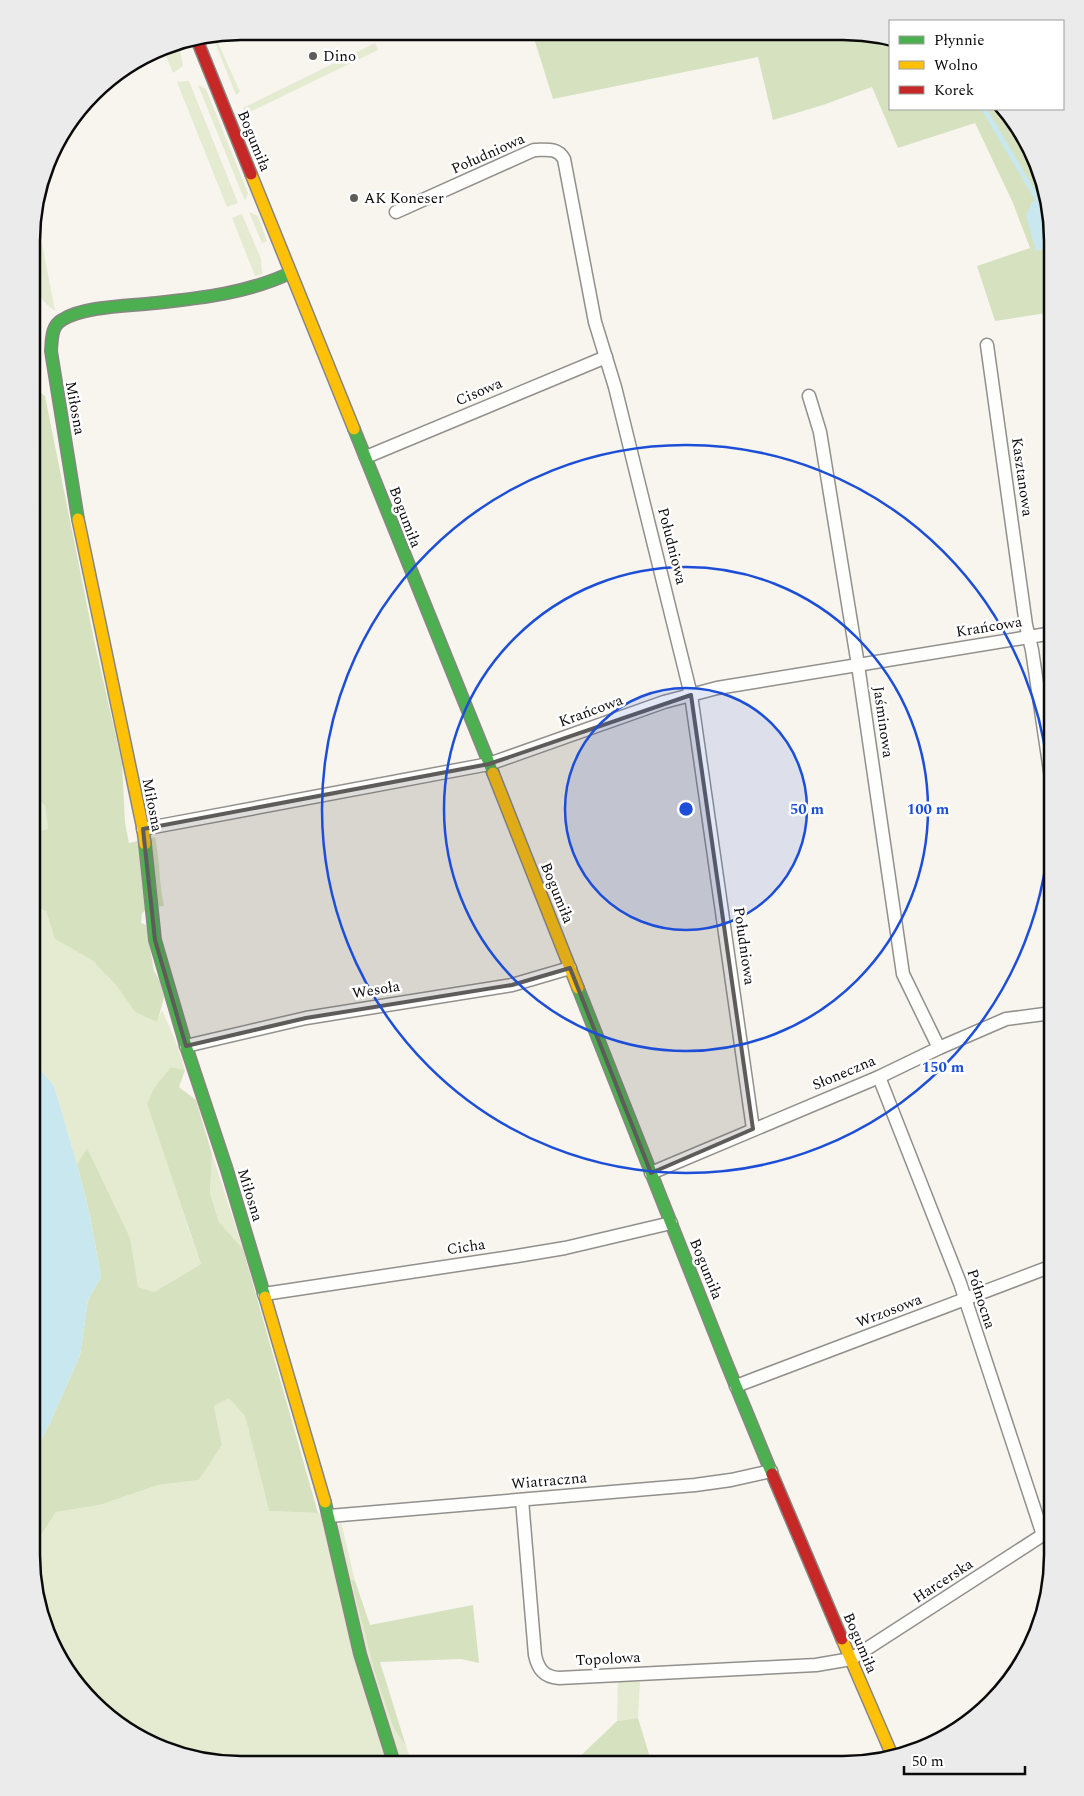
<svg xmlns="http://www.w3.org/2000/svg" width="1084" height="1796" viewBox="0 0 1084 1796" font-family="Spectral,serif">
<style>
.green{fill:#e4ebd0}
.forest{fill:#d6e2bf}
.water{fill:#c8e7ef}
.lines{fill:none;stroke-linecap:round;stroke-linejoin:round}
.stream{stroke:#c8e7ef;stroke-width:5}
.street-casing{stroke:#91908d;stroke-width:15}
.fast-casing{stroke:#888683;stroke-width:14}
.slow-casing{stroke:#888683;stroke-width:14}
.jam-casing{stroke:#888683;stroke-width:14}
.street{stroke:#fefefc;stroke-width:12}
.fast{stroke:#4caf50;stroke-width:11}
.slow{stroke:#ffc107;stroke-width:11}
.jam{stroke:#c62828;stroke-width:11}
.marked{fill:#5d5c5a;fill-opacity:0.2;stroke:#5d5c5a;stroke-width:4;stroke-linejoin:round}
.ring{fill:none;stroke:#1d4ed8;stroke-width:2.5}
.poi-dot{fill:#5d5c5a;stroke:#fff;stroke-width:2}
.labels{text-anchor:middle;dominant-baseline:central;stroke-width:5;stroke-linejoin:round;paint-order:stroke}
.poi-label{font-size:15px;fill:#0a0a0a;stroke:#fff;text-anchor:start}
.street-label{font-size:15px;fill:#0a0a0a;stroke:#fff}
.rim{fill:none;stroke:#0a0a0a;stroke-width:2.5}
.centre{fill:#1d4ed8;stroke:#fff;stroke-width:2.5}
.ring-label{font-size:15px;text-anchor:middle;font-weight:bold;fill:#1d4ed8;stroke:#fff;stroke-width:5;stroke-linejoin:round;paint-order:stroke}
</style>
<rect width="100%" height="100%" fill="#f8f5ee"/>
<!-- green -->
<g class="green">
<polygon points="215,36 240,92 236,95 213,37"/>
<polygon points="375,43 378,50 246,114 243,108"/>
<polygon points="179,44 183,66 173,73 162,47"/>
<polygon points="189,81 238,203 227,207 177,82"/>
<polygon points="198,85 206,89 248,193 245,201"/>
<path d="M35,207L55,311C51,308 46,304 43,300C32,285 33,233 33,214Z"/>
<polygon points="249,212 258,216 267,241 262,243"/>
<polygon points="242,214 261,259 262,274 255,276 232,218"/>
<polygon points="32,792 45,806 48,829 32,833"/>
<polygon points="32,905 46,911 55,939 93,961 116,985 135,1012 157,1021 162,1010 176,1042 185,1070 171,1067 165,1155 188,1228 201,1264 154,1292 138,1287 87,1148 77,1164 54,1086 32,1060"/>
<polygon points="212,1154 243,1249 219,1222 210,1193"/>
<polygon points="229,1397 245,1416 269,1511 318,1513 329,1516 393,1763 214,1763 161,1749 113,1722 75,1683 47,1635 31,1551 56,1512 100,1505 158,1485 199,1480 222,1445 214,1406"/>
<polygon points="341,1522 355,1581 351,1581 394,1729 406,1746 412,1764 398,1764 368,1669 338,1526"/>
<polygon points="618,1681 640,1682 638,1718 617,1721"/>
</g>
<!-- forest -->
<g class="forest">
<polygon points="532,32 871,33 890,38 890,109 1005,109 1010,113 1037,161 1053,241 1053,312 995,321 977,266 1030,248 1013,203 975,123 898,148 872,87 823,105 773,120 758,57 553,99"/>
<path d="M33,344C34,360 28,386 45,396L94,640L122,763L125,823L129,843L155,837C160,860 159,883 164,906L150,907L142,913L141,923L146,925L154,971L160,981L164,998L157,1022L135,1012L116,985L93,961L55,939L46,911L32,905V833L48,829L45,806L32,792Z"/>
<path d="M171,1067L185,1070L179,1087L196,1100L212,1154L210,1193L219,1222L243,1249L318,1513L269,1511L245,1416L229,1398L214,1406L222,1445L199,1480L158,1485L100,1505L56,1512L31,1551V1459L51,1421L80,1355L88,1300L101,1277L90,1216L77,1164L87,1148L130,1238L138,1287L154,1292L201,1264C182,1211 166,1157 147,1104L155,1087Z"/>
<polygon points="351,1580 355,1581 370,1625 473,1605 479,1663 461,1659 380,1662 406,1746 394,1729 375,1673"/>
<polygon points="638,1718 652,1764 572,1764 617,1721"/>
</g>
<!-- water -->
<g class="water">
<polygon points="1044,198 1053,246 1036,251 1026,216 1032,202"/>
<polygon points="32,1060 54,1086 77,1164 90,1216 101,1277 88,1300 80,1355 51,1421 31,1459"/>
</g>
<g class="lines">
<!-- stream -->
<polyline class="stream" points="984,109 1038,200"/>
<defs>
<g id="street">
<path d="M396,212L534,150C546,150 557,147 564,159L595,322L615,387L691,695L753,1129"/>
<polyline points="987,345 1026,625 1032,650 1053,791"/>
<polyline points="809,396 820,432 858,665 903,974 939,1048"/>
<polyline points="366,457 606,357"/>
<polyline points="143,829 489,764 664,702 717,688 1053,633"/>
<polyline points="186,1046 306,1018 512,985 570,968"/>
<polyline points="879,1077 960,1283 1043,1535"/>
<polyline points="651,1173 879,1077 939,1048 1006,1019 1052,1013"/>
<polyline points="264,1294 517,1256 565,1248 671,1223"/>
<polyline points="736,1386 1052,1266"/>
<path d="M522,1500L535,1655C538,1669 544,1677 559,1678L816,1665L851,1659L1052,1529"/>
<polyline points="329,1516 695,1485 731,1480 771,1471"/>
</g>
<g id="fast">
<polyline points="354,429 493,773"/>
<path d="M78,519L51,351C52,340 51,326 62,320C83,306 130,306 156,303C202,298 248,293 290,273"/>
<polyline points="145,844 155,940 186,1046 227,1170 265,1297"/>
<polyline points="578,988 726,1362 772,1474"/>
<polyline points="325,1502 360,1654 394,1763"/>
</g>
<g id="slow">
<polyline points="251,174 354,429"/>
<polyline points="78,519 143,829 145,844"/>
<polyline points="493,773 578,988"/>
<polyline points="265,1297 325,1502"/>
<polyline points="842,1639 892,1755"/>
</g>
<g id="jam">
<polyline points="197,40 251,174"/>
<polyline points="772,1474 842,1639"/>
</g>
</defs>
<!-- street casing -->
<use href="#street" class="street-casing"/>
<!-- fast casing -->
<use href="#fast" class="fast-casing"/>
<!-- slow casing -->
<use href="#slow" class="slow-casing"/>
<!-- jam casing -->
<use href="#jam" class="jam-casing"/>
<!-- street -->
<use href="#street" class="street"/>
<!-- fast -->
<use href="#fast" class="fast"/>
<!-- slow -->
<use href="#slow" class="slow"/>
<!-- jam -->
<use href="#jam" class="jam"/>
</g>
<!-- marked area -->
<path class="marked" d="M691,695L753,1129L651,1173L570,968L512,985L306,1018L186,1046L155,940L143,829L489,764Z"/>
<!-- distance rings -->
<circle cx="686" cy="809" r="121" fill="#1d4ed8" fill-opacity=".12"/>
<g class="ring">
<circle cx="686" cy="809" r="121"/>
<circle cx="686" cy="809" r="242"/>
<circle cx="686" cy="809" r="364"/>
</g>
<!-- markers -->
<g class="poi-dot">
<circle cx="313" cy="56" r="5"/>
<circle cx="354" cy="198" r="5"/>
</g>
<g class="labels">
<!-- poi labels -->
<g class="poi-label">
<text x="323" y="56">Dino</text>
<text x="364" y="198">AK Koneser</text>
</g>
<!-- street labels -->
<g class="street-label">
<text transform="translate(254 141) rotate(68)">Bogumiła</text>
<text transform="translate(488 154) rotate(-24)">Południowa</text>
<text transform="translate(479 392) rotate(-23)">Cisowa</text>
<text transform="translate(75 408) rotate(80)">Miłosna</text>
<text transform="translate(1022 477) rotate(82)">Kasztanowa</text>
<text transform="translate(405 517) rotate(69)">Bogumiła</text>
<text transform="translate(672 546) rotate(76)">Południowa</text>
<text transform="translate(989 627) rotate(-9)">Krańcowa</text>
<text transform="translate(591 711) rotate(-20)">Krańcowa</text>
<text transform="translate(883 722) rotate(82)">Jaśminowa</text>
<text transform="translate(152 805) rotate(79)">Miłosna</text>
<text transform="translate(557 893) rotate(68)">Bogumiła</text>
<text transform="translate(744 946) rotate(82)">Południowa</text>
<text transform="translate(376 990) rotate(-9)">Wesoła</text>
<text transform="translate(844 1073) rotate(-23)">Słoneczna</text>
<text transform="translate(250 1195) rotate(73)">Miłosna</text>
<text transform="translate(466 1247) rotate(-8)">Cicha</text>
<text transform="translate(706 1269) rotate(68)">Bogumiła</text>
<text transform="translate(981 1299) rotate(72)">Północna</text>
<text transform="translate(889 1311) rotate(-21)">Wrzosowa</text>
<text transform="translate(549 1481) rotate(-5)">Wiatraczna</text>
<text transform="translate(943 1581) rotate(-33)">Harcerska</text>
<text transform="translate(860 1643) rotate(67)">Bogumiła</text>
<text transform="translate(608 1659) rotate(-3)">Topolowa</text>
</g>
</g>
<!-- crop -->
<path d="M0 0H1084V1796H0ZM241 40H843A201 201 0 0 1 1044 241V1555A201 201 0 0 1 843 1756H241A201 201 0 0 1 40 1555V241A201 201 0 0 1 241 40Z" fill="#ebebeb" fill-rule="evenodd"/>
<path class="rim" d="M241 40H843A201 201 0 0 1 1044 241V1555A201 201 0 0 1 843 1756H241A201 201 0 0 1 40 1555V241A201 201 0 0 1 241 40Z"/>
<circle cx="686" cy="809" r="8" class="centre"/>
<g class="ring-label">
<text x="807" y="814">50 m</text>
<text x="928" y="814">100 m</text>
<text x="943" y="1072">150 m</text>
</g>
<!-- legend -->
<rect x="889" y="20" width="175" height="90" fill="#ffffff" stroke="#9d9d9d"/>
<rect x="899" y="36" width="25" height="8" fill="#4caf50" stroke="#9d9d9d"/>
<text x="934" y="45" font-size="15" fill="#0a0a0a">Płynnie</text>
<rect x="899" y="61" width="25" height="8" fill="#ffc107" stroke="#9d9d9d"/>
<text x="934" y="70" font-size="15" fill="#0a0a0a">Wolno</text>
<rect x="899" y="86" width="25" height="8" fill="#c62828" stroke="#9d9d9d"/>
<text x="934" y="95" font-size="15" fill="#0a0a0a">Korek</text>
<!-- scale -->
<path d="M904 1766v8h121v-8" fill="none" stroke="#0a0a0a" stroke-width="2.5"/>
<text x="912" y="1766" font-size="15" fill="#0a0a0a" stroke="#ffffff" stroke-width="4" paint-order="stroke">50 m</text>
</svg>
